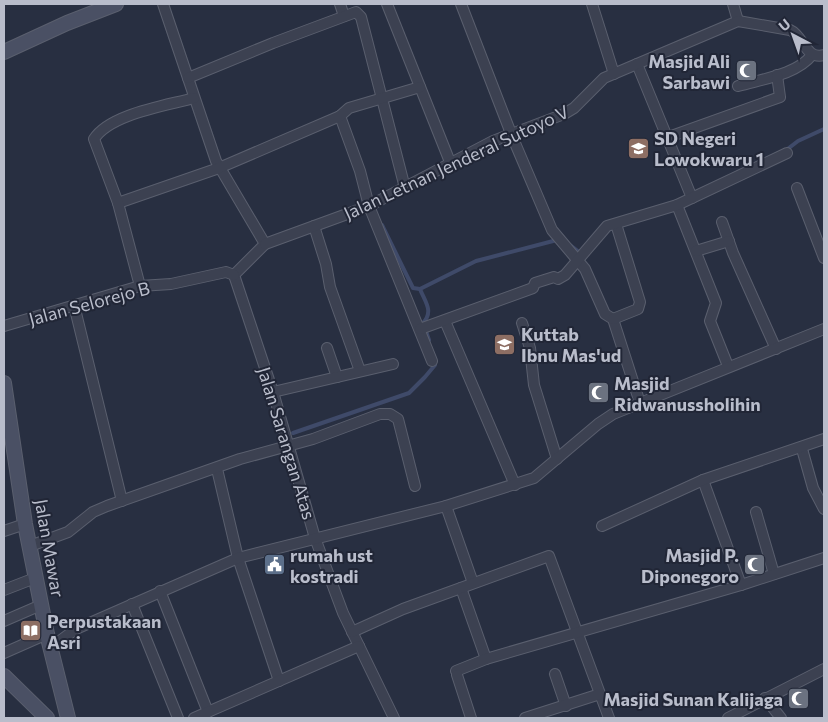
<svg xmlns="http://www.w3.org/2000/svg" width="828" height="722" viewBox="0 0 828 722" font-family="Commissioner,sans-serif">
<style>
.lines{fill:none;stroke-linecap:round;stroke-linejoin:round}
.stream{stroke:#3f4a69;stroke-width:4}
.street-casing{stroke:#5a5f6e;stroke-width:12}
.secondary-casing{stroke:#5a5f6e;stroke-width:16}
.street{stroke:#3c4151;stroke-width:10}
.secondary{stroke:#4a5064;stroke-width:14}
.labels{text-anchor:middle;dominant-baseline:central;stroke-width:4;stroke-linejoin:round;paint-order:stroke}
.poi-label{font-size:18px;font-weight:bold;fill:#b9bdcb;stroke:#212636;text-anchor:start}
.street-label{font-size:18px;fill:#b9bdcb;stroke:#212636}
</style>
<rect width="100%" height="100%" fill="#282f41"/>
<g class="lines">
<!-- stream -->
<g class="stream">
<polyline points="785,151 798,141 824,129"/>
<polyline points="382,225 413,288 420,289"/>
<polyline points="570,245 579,252 583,250"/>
<path d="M429,340L423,323C434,311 425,302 420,289L476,261L557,240"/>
<polyline points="293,433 409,393 425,377 435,365 435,361"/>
</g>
<defs>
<g id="street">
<polyline points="163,4 216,161 265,244 234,275"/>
<polyline points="340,4 344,16"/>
<polyline points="387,4 450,162"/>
<polyline points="461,4 512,136 552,230 585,269 605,314 613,319 640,403"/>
<polyline points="592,4 614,74"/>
<polyline points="733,4 738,21"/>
<polyline points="637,64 692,198"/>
<polyline points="188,78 273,43 356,12 361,17 405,188"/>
<path d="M738,86C762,79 796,75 812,55"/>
<polyline points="340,116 360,171 369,206 432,361"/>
<polyline points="666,138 780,97 777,75"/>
<polyline points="797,188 824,258"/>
<polyline points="118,203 219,168 340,116 349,108 420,87"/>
<polyline points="677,205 716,303 710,321 728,366"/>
<polyline points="722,222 733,253 776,349"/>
<polyline points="314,226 326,264 330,287 360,371"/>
<path d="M265,244L369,206L493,141L564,114L574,108L604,78L738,21L790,30C804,36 805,60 824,55"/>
<polyline points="696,251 729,241"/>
<polyline points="234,275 273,392 315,538 343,613 394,718"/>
<path d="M140,286L118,203L94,139C110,114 165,106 194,98"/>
<polyline points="74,305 122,501"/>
<polyline points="613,319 638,309 640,302 616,224"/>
<polyline points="445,321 515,485"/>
<polyline points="522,323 530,348 534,385 557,459"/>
<polyline points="4,326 140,286 171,284 226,272 234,275"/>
<polyline points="420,329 533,288 535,283 554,277 558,279 565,275 607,226 677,205 787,153"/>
<polyline points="327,348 337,377"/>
<polyline points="273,392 393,364"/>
<polyline points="802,449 813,488 824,509"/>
<polyline points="217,469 238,558 279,681"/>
<polyline points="703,480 741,585"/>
<polyline points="446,506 473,583"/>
<polyline points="756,512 774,574"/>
<polyline points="602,526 703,480 824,439"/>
<polyline points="4,531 25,524"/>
<polyline points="30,546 68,532 93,512 107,506 240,459 313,439 380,414 390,414 398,419 415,486"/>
<polyline points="461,588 486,659"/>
<polyline points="4,590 35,578"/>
<polyline points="160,591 208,712"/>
<polyline points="132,604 178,718"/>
<polyline points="4,621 41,605"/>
<polyline points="352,632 403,609 549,556 609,718"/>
<polyline points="50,648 76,629 238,558 446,506 534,478 598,424 613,414 824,329"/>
<polyline points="4,653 47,634"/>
<polyline points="456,671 486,659 741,585 824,558"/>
<polyline points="555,674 566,706"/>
<polyline points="457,675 471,718"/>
<polyline points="765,698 781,718"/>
<polyline points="194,718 359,646"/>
<polyline points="525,718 600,694"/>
<polyline points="728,718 824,669"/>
</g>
<g id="secondary">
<polyline points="4,52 67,23 116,4"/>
<polyline points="4,383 25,524 47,634 68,718"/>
<polyline points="4,676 47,718"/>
</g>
</defs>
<!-- street casing -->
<use href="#street" class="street-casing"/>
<!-- secondary casing -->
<use href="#secondary" class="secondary-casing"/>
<!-- street -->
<use href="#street" class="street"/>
<!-- secondary -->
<use href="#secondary" class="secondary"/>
</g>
<!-- icons -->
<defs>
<symbol id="mosque-square" viewBox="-11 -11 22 22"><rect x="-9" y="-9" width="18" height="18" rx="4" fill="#6b7280" stroke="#212636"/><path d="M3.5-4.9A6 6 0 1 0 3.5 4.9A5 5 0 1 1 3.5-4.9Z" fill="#fff"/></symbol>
<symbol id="school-square" viewBox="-11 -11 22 22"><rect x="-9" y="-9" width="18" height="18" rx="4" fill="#8d6e63" stroke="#212636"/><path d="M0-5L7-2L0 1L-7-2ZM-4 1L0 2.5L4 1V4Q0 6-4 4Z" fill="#fff"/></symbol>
<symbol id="civic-square" viewBox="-11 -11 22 22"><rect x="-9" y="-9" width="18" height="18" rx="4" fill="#5c6f8a" stroke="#212636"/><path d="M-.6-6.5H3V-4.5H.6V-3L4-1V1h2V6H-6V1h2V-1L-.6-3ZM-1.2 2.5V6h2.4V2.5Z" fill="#fff"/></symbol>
<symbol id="library-square" viewBox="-11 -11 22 22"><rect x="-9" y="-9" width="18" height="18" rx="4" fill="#8d6e63" stroke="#212636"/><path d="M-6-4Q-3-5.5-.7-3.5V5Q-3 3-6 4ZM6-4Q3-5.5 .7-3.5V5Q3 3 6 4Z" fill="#fff"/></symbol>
</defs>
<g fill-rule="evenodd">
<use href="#mosque-square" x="734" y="58" width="25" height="25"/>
<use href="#school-square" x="626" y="136" width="25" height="25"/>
<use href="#school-square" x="492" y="332" width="25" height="25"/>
<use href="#mosque-square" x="586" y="380" width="25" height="25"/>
<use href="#civic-square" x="262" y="552" width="25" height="25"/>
<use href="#mosque-square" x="742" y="552" width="25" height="25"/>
<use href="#library-square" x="18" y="618" width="25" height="25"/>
<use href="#mosque-square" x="786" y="686" width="25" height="25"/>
</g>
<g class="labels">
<!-- poi labels -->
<g class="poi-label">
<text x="730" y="61" text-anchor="end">Masjid Ali<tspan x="730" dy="21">Sarbawi</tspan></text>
<text x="654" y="138">SD Negeri<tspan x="654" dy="21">Lowokwaru 1</tspan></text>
<text x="521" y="334">Kuttab<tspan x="521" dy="21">Ibnu Mas'ud</tspan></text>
<text x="614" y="383">Masjid<tspan x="614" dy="21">Ridwanussholihin</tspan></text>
<text x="290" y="555">rumah ust<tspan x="290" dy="21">kostradi</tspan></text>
<text x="739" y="555" text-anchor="end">Masjid P.<tspan x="739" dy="21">Diponegoro</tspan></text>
<text x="47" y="621">Perpustakaan<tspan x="47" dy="21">Asri</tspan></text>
<text x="783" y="699" text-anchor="end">Masjid Sunan Kalijaga</text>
</g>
<!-- street labels -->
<g class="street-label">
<text transform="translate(456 162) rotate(-25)">Jalan Letnan Jenderal Sutoyo V</text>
<text transform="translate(89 303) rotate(-15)">Jalan Selorejo B</text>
<text transform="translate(287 443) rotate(73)">Jalan Sarangan Atas</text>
<text transform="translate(50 548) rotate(80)">Jalan Mawar</text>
</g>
</g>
<!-- border -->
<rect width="828" height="722" fill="none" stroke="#b9bdcb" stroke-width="10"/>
<!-- north arrow -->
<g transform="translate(793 35) rotate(319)" stroke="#212636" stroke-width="4" paint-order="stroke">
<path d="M0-4L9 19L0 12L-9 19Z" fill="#b9bdcb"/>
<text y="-8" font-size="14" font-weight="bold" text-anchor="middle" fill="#b9bdcb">U</text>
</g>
</svg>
